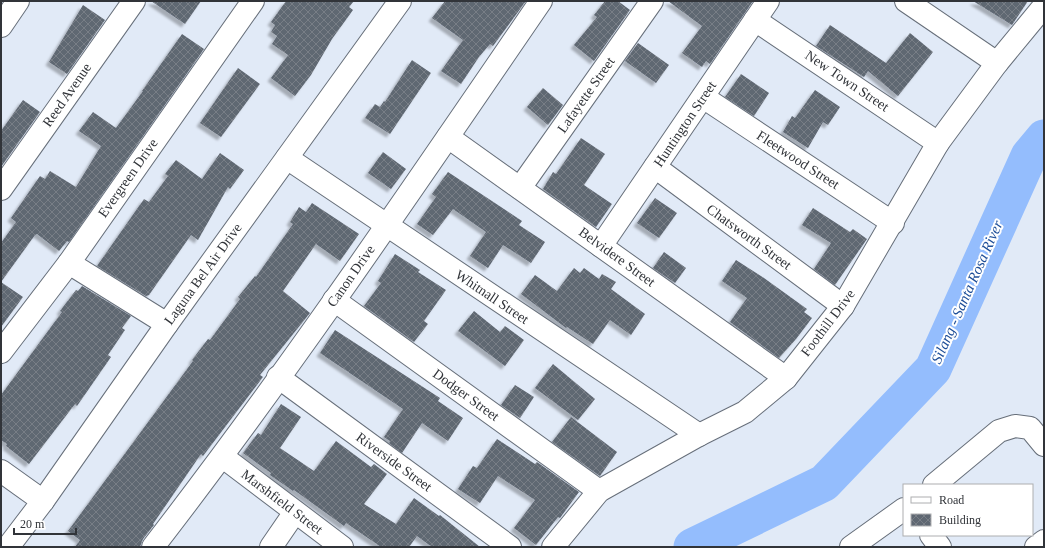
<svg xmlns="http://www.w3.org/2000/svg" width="1045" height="548" viewBox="0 0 1045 548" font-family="Georgia,serif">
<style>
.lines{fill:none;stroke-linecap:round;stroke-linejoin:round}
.river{stroke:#94bdfd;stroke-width:37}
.building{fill:url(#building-cross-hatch);filter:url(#shadow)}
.minor-casing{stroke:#676f7a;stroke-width:24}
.minor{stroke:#fff;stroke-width:22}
.labels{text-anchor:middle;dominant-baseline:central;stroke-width:4;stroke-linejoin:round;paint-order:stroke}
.street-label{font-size:14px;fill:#313439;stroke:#fff}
.water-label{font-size:15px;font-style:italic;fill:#1e4e98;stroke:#fff}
</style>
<defs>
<pattern id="building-cross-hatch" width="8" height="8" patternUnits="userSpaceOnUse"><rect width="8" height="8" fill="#5f6772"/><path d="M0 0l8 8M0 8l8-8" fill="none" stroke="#787e86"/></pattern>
<filter id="shadow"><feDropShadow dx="-3.5" dy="3.5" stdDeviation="1" flood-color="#0004"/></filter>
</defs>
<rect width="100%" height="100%" fill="#e1eaf7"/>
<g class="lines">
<!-- river -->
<polyline class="river" points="692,547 824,483 933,369 1029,156 1044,138"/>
</g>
<!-- building -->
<g class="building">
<polygon points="151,1 201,1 185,24"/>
<polygon points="286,1 354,1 349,7 353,10 332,39 311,75 295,96 271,78 288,55 272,44 277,36 271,32 275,25 271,22"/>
<polygon points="445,1 526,1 493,46 490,44 479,57 461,84 441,71 463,40 432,18"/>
<polygon points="605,1 618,1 630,10 594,61 574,45 597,17 594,15"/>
<polygon points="668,1 753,1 710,64 706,61 702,67 682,53 702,26"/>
<polygon points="973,1 1028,1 1012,25"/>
<polygon points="83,5 105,20 67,74 49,62"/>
<polygon points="830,25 886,63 910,33 933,52 898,96 868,71 864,77 816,46"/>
<polygon points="182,34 204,49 69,242 67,241 59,251 37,234 35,235 1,282 23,297 1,327 1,243 16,222 11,218 40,176 45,179 50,171 76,187 101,146 79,131 93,112 116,128 143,91 142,91"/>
<polygon points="638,43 669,65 656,83 625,61"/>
<polygon points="412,60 431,73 390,134 365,118 375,104 380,107 384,101 385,102"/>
<polygon points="238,68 260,84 221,137 200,123"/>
<polygon points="741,74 769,93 754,116 725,97"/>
<polygon points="543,88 563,105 548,125 527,107"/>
<polygon points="815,90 840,107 828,125 823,122 808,148 783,132 792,116 795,118"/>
<polygon points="23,100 40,112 1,167 1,131"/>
<polygon points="581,138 605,154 584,185 612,204 596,227 543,189 553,172 556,174"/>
<polygon points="383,152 406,169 391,189 368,173"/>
<polygon points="220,153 244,170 230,189 228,187 198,240 191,235 149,295 146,296 97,266 144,199 149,202 168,176 165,174 176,160 202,179"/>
<polygon points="448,172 522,221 519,225 545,242 531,263 503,245 488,268 470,256 486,232 453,209 433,235 417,224 436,197 432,194"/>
<polygon points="655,198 677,213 659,238 637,223"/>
<polygon points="312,203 359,234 340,261 316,244 283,291 310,313 260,375 263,377 203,456 201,454 153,524 154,525 143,539 140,547 75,547 80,540 68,531 193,361 192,360 208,339 210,340 240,299 238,297 255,276 256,277 293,224 290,222 299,207 306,212"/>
<polygon points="813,208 850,232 853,229 867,239 835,285 814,269 831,243 802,225"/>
<polygon points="664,252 686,268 675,283 653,268"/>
<polygon points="395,254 420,270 418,272 446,290 424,321 428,324 414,342 364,306 381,283 378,281"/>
<polygon points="736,260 764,278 807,309 804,312 812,318 796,339 779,358 730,322 747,298 722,281"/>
<polygon points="574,268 580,273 584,268 599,279 602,274 616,282 611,289 645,314 631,335 610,320 593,344 567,327 566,328 521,294 535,275 557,291"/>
<polygon points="82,286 131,316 122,328 125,330 108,355 111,357 77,406 75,404 29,464 6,446 7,444 1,440 1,395 62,312 60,311 76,290 78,291"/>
<polygon points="474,311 500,332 505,326 524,340 505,366 458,331"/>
<polygon points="335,330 440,398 438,401 463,418 448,441 422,423 402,453 389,443 390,441 384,437 403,409 320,353"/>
<polygon points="553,364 595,399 578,420 535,388"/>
<polygon points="515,385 534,397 520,418 501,405"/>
<polygon points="281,404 301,417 280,448 314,471 336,441 371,467 374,464 387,474 364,504 396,524 414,498 439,516 440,515 480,547 432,547 417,536 409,547 381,547 346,523 344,526 294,490 293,491 270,475 271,473 243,453 258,433 261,435"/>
<polygon points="571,417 617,452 600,476 552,442"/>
<polygon points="497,439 535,464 537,462 579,492 560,518 558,517 536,545 514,528 535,500 498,476 480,503 458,489 473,466 477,468"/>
</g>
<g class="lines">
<defs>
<g id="minor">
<polyline points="906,1 997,63"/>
<polyline points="755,20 938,143"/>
<polyline points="1,26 18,1"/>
<polyline points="703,97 893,223"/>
<polyline points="448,137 786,378"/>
<polyline points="287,158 699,435"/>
<polyline points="655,167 843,306"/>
<polyline points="520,188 652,1"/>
<polyline points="1,189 134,1"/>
<polyline points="601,246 768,1"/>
<polyline points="69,263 167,324"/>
<polyline points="334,300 599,491"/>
<polyline points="1,352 69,263 253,1"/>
<polyline points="278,377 510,547"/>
<polyline points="223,457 342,547"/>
<polyline points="1,471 43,501"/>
<polyline points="934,485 999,431 1015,426 1030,428 1044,445"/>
<polyline points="931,535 940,547"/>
<polyline points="8,547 43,501 167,324 400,1"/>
<path d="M153,547C290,370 415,185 541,1"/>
<polyline points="271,547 295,512"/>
<polyline points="553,547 599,491 699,435 745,412 786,378 843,306 938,143 997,63 1044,6"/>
<polyline points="851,547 904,509"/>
<polyline points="1036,547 1044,541"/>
</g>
</defs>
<!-- minor casing -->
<use href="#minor" class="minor-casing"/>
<!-- minor -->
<use href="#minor" class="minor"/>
</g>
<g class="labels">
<!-- street labels -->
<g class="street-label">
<text transform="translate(847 81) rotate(34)">New Town Street</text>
<text transform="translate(67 95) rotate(-55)">Reed Avenue</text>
<text transform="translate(586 95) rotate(-55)">Lafayette Street</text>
<text transform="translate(685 124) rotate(-56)">Huntington Street</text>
<text transform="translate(798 160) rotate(33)">Fleetwood Street</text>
<text transform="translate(128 178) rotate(-55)">Evergreen Drive</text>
<text transform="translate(749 237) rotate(36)">Chatsworth Street</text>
<text transform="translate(617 257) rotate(36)">Belvidere Street</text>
<text transform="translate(203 274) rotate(-54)">Laguna Bel Air Drive</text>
<text transform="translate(351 276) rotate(-55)">Canon Drive</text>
<text transform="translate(492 297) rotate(34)">Whitnall Street</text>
<text transform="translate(828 323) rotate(-53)">Foothill Drive</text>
<text transform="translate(466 395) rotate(36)">Dodger Street</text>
<text transform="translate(394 462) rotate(36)">Riverside Street</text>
<text transform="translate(282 502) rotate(37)">Marshfield Street</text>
</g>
<!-- water labels -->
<g class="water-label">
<text transform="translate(967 292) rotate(-66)">Silang - Santa Rosa River</text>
</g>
</g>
<!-- border -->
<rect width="1045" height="548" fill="none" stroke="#313439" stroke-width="4"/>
<!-- legend -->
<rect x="903" y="484" width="130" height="52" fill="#ffffff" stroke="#adaeb0"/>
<rect x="911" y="497" width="20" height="6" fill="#ffffff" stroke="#adaeb0"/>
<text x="939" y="504" font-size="12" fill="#313439">Road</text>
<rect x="911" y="514" width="20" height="12" fill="url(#building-cross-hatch)" stroke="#adaeb0"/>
<text x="939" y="524" font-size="12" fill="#313439">Building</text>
<!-- scale -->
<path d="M14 528v6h62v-6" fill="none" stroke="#313439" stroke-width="2"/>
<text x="20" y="528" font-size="12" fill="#313439" stroke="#ffffff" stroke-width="3" paint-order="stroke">20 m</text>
</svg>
